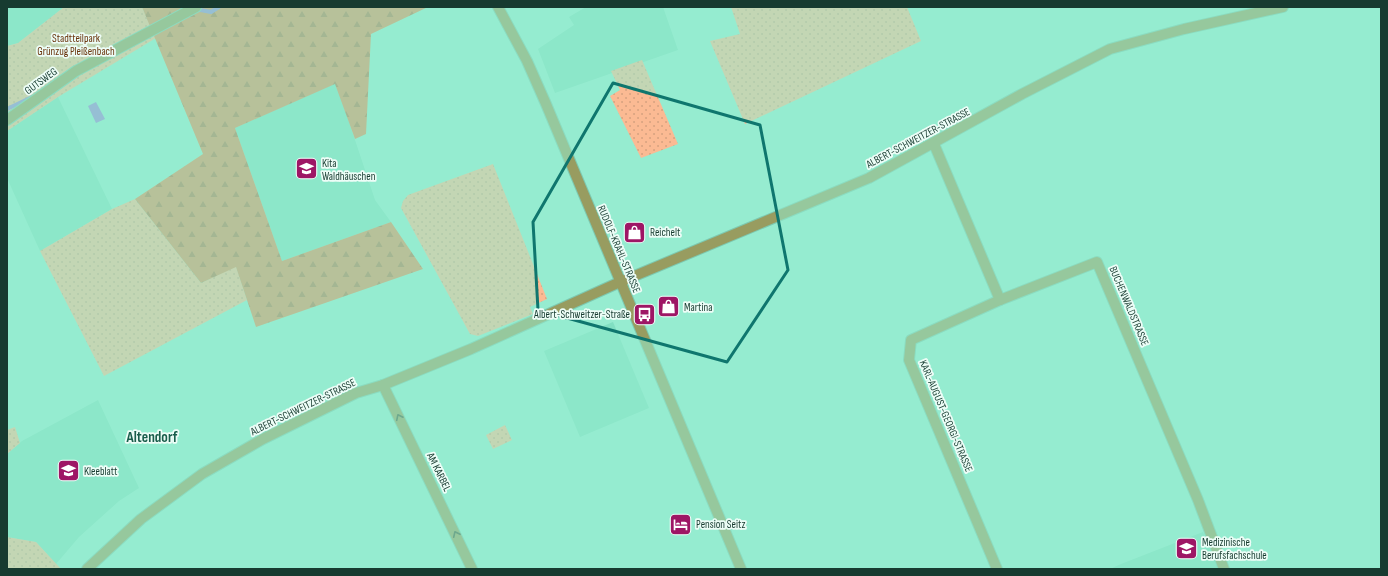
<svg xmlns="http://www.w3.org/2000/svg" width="1388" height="576" viewBox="0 0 1388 576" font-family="'Sofia Sans Condensed',sans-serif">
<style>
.built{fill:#81dfc2}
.green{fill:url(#green-dots)}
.forest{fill:url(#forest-firs)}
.water{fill:#9787da}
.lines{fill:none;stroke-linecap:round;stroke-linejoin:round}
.stream{stroke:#9787da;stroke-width:4}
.minor-casing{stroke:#7dc9b0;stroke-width:12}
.minor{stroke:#989c60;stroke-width:10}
.oneway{stroke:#3e583e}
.marked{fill:none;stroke:#0f766e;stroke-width:3;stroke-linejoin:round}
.labels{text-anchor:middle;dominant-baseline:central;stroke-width:3.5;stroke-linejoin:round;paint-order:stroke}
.park-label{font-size:11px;fill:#6a340d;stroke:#edfdf7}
.street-label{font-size:11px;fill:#173b30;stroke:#edfdf7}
.poi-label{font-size:11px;fill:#173b30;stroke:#edfdf7;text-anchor:start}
.district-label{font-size:15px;font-weight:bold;fill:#1a5e4c;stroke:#edfdf7}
</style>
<defs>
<pattern id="green-dots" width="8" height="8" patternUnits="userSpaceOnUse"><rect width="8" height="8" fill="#fbba93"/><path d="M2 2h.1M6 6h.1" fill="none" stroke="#d6a17f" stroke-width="1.8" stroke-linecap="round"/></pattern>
<pattern id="forest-firs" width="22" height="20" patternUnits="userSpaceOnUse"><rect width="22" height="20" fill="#e08d59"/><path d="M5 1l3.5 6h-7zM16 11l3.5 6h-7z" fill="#b5744a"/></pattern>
</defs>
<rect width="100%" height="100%" fill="#96ecd0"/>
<!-- built -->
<g class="built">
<polygon points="7,7 64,7 18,43 7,46"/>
<polygon points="586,7 663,7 678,50 555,93 538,49 574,25 569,17"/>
<polygon points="336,83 375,200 391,222 282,261 235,128"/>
<polygon points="58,97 112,209 40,251 7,178 7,131"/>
<polygon points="613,322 649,408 580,437 544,351"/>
<polygon points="98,400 139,488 119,501 79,537 56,564 36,542 7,537 7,454 22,441"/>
<polygon points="1203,532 1218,569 1110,569 1121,564"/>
</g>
<!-- green -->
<g class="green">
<polygon points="64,7 142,7 156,38 58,97 7,131 7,46 18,43"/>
<polygon points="731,7 907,7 921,41 745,124 710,41 740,34"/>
<polygon points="642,60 678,144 641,158 610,96 620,90 611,71"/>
<polygon points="493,164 547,299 530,307 533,314 478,336 470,334 401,208 403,201 408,195"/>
<polygon points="135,199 201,283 236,266 247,300 104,376 40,251 112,209"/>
<polygon points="505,425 512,440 493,449 486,435"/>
<polygon points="15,427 20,443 7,454 7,430"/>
<polygon points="7,537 36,542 61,569 7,569"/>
</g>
<!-- forest -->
<polygon class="forest" points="142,7 428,7 371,34 366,134 355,139 335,84 235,128 282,261 391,222 423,269 256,327 236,267 201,283 135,199 203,154"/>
<!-- water -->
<polygon class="water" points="96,102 105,119 96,123 88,106"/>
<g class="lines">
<!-- stream -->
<g class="stream">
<polyline points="195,9 211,12 219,7"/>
<polyline points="7,109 32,97"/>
</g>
<defs>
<g id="minor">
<polyline points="498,7 527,61 546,104 741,569"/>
<polyline points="7,120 76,71 196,7"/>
<polyline points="934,144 1000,300 1097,262 1198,500 1224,569"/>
<polyline points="383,385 472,569"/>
<polyline points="87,569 141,519 202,474 263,439 356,393 383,385 471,349 620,282 869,178 1022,94 1110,49 1184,29 1283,7"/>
<polyline points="997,569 909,360 911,340 1000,300"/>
</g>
</defs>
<!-- minor casing -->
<use href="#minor" class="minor-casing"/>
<!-- minor -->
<use href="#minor" class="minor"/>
</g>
<!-- one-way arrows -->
<defs><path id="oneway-chevron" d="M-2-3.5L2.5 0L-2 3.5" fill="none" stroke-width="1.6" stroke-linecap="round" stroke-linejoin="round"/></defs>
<g class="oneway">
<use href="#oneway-chevron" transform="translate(399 417) rotate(-116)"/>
<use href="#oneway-chevron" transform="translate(456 534) rotate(-115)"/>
</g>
<!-- marked area -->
<path d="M0 0H1388V576H0ZM613,83L760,125L788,270L727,362L538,310L533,222Z" fill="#96ecd0" fill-opacity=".55" fill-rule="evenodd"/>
<path class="marked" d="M613,83L760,125L788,270L727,362L538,310L533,222Z"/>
<!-- icons -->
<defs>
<symbol id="school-square" viewBox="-11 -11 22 22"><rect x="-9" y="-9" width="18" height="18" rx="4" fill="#9e1665" stroke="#edfdf7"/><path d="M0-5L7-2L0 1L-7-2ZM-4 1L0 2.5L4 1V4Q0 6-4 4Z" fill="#fff"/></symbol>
<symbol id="shop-square" viewBox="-11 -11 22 22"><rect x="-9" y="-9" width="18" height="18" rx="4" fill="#9e1665" stroke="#edfdf7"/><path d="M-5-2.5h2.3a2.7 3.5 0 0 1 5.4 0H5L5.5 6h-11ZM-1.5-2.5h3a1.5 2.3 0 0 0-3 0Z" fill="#fff"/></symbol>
<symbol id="bus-square" viewBox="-11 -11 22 22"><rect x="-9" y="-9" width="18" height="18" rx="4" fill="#9e1665" stroke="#edfdf7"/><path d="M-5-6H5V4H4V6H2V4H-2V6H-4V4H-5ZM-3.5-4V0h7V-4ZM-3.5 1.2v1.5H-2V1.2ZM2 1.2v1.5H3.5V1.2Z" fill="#fff"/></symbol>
<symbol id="hotel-square" viewBox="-11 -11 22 22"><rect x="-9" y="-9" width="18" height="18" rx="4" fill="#9e1665" stroke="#edfdf7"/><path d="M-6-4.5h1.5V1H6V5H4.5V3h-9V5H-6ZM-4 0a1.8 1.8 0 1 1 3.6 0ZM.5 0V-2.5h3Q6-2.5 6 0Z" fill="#fff"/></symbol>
<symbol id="university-square" viewBox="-11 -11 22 22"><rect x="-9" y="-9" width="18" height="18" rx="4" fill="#9e1665" stroke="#edfdf7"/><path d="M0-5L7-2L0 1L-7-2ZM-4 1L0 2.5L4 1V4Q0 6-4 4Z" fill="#fff"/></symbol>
</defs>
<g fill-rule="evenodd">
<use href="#school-square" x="294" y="156" width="25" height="25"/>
<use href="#shop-square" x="622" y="220" width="25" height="25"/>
<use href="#shop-square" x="656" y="294" width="25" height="25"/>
<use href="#bus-square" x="632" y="302" width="25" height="25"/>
<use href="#school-square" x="56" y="458" width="25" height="25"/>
<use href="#hotel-square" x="668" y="512" width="25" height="25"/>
<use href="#university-square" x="1174" y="536" width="25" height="25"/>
</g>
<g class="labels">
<!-- park labels -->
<g class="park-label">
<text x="76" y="38">Stadtteilpark<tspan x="76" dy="13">Grünzug Pleißenbach</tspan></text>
</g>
<!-- street labels -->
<g class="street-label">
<text transform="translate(41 81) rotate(-36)">GUTSWEG</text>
<text transform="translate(918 138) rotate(-28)">ALBERT-SCHWEITZER-STRASSE</text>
<text transform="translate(619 249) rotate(67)">RUDOLF-KRAHL-STRASSE</text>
<text transform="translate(1129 306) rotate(67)">BUCHENWALDSTRASSE</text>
<text transform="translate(303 407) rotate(-26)">ALBERT-SCHWEITZER-STRASSE</text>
<text transform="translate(946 416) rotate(67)">KARL-AUGUST-GEORGI-STRASSE</text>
<text transform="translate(439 472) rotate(64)">AM KARBEL</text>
</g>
<!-- poi labels -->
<g class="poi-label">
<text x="322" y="163">Kita<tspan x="322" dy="13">Waldhäuschen</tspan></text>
<text x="650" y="232">Reichelt</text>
<text x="684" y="307">Martina</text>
<text x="630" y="314" text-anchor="end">Albert-Schweitzer-Straße</text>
<text x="84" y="471">Kleeblatt</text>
<text x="696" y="524">Pension Seitz</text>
<text x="1202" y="542">Medizinische<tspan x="1202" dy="13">Berufsfachschule</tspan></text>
</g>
<!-- district labels -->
<g class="district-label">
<text x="152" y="437">Altendorf</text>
</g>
</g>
<!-- border -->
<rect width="1388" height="576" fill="none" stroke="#173b30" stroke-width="16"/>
</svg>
